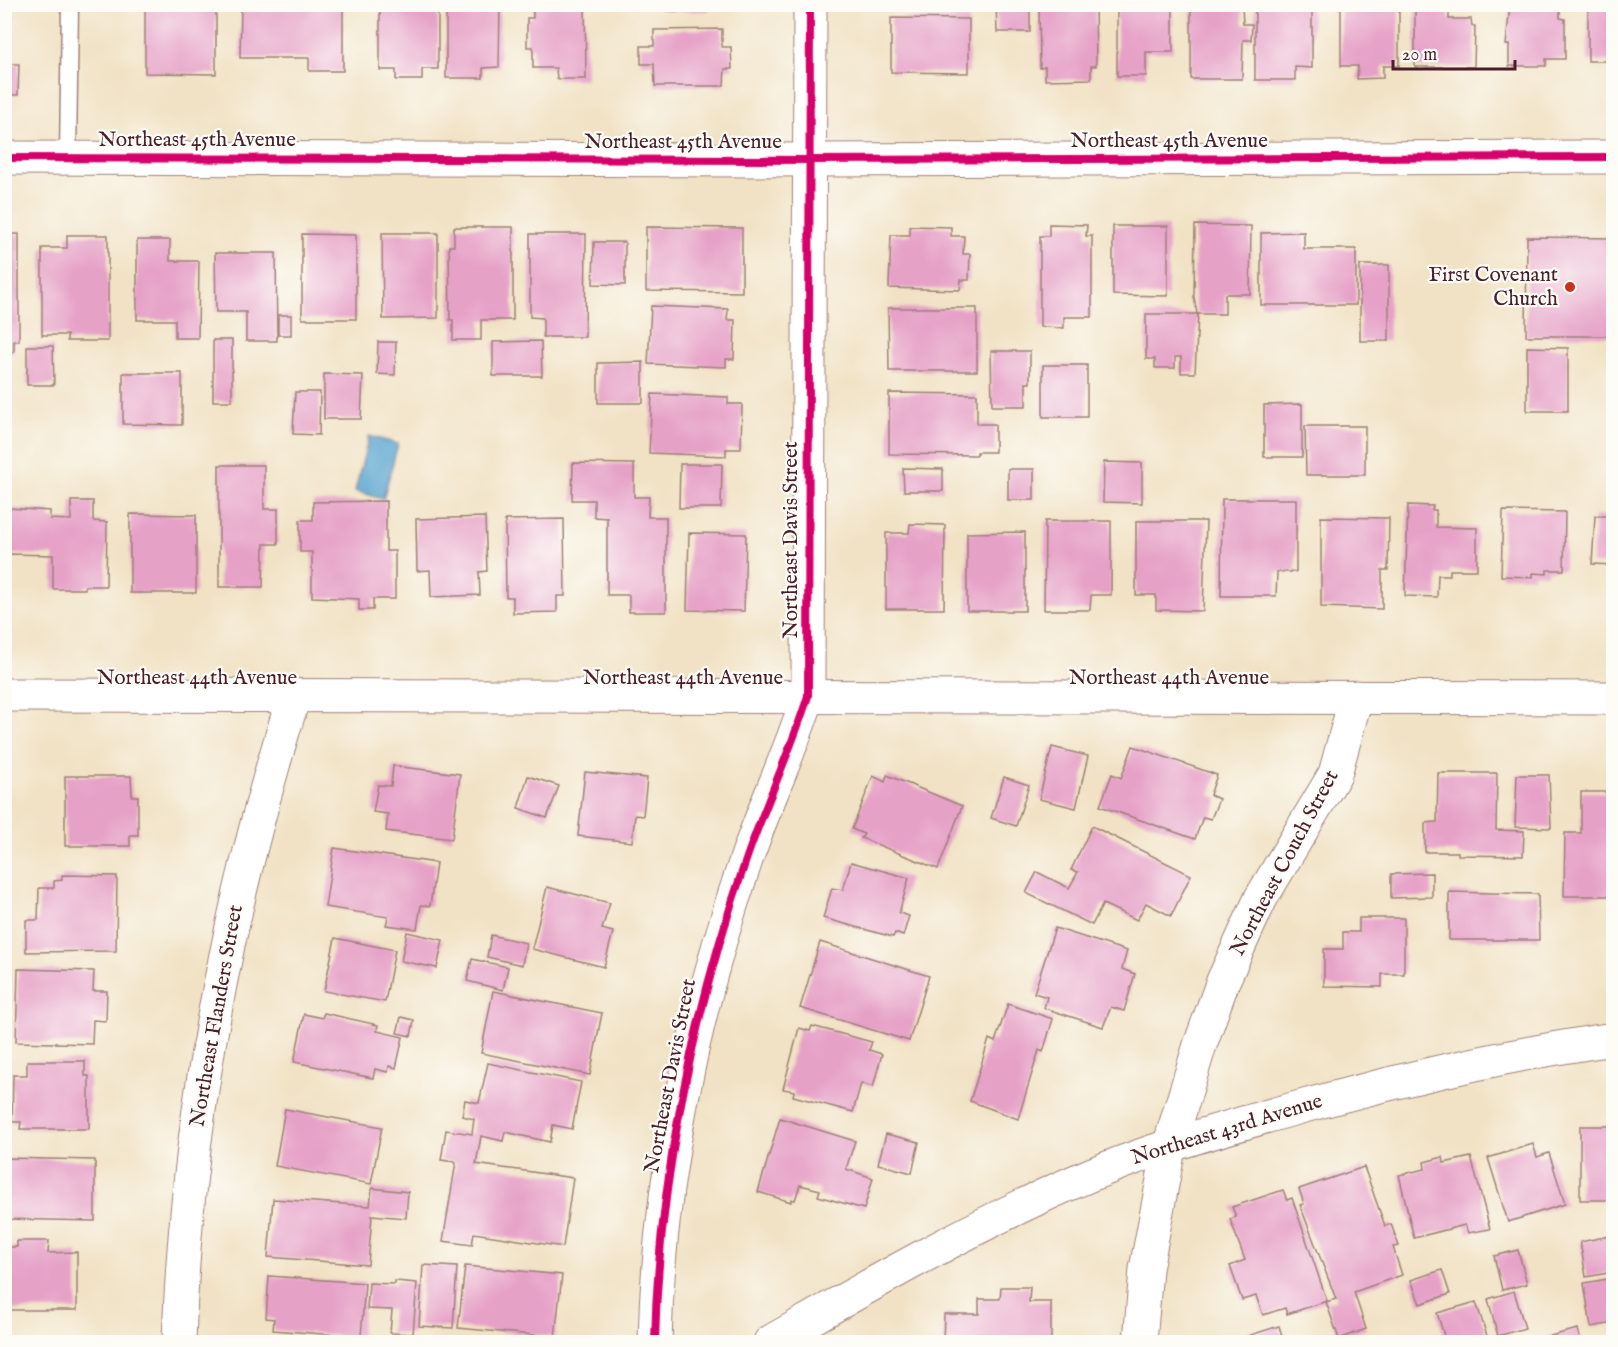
<svg xmlns="http://www.w3.org/2000/svg" width="1618" height="1347" viewBox="0 0 1618 1347" font-family="'IM FELL English',serif">
<style>
.water{fill:#54a3ce;stroke:#4f617c;stroke-width:1.5}
.building{fill:#e6a1c7}
.lines{fill:none;stroke-linecap:round;stroke-linejoin:round}
.service-casing{stroke:#9e8078;stroke-width:19}
.minor-casing{stroke:#9e8078;stroke-width:35}
.service{stroke:#fff;stroke-width:16}
.minor{stroke:#fff;stroke-width:33}
.cycleway-casing{stroke:#fdfcf7;stroke-width:11}
.cycleway{stroke:#d6006c;stroke-width:8}
.poi-dot{fill:#c8321e;stroke:#fdfcf7;stroke-width:2}
.labels{text-anchor:middle;dominant-baseline:central;stroke-width:4.5;stroke-linejoin:round;paint-order:stroke}
.street-label{font-size:21px;fill:#4a1f2b;stroke:#fdfcf7}
.poi-label{font-size:21px;fill:#4a1f2b;stroke:#fdfcf7;text-anchor:end}
</style>
<rect width="100%" height="100%" fill="#fdfcf7"/>
<filter id="ink" filterUnits="userSpaceOnUse"><feTurbulence type="fractalNoise" baseFrequency=".0167" numOctaves="2"/><feDisplacementMap in="SourceGraphic" scale="12" xChannelSelector="R" yChannelSelector="G"/><feConvolveMatrix kernelMatrix="1 2 1 2 8 2 1 2 1" color-interpolation-filters="sRGB"/></filter>
<filter id="wash" filterUnits="userSpaceOnUse"><feTurbulence type="fractalNoise" baseFrequency=".008" numOctaves="4" result="noise"/><feDisplacementMap in="SourceGraphic" scale="24" xChannelSelector="R" yChannelSelector="G"/><feGaussianBlur stdDeviation="1.35" result="paint"/><feColorMatrix in="noise" values="0 0 0 0 0 0 0 0 0 0 0 0 0 0 0 0 0 1.4 0 .05"/><feComposite in="paint" operator="in"/></filter>
<g filter="url(#wash)">
<rect width="100%" height="100%" fill="#f1e2c5"/>
<!-- water -->
<polygon class="water" points="369,436 398,444 383,499 355,491"/>
<g id="blocks">
<!-- building -->
<g class="building">
<polygon points="145,4 216,4 216,74 145,73"/>
<polygon points="241,4 343,7 343,71 309,71 309,58 240,58"/>
<polygon points="380,4 438,4 438,69 422,69 422,80 396,80 396,70 380,70"/>
<polygon points="446,4 500,4 499,67 483,68 483,78 446,78"/>
<polygon points="533,4 585,4 586,79 557,79 556,68 533,68 533,47 527,47 527,18 533,18"/>
<rect x="666" y="4" width="42" height="7"/>
<polygon points="996,4 1030,4 1030,32 997,32"/>
<polygon points="1039,4 1095,4 1096,66 1091,66 1091,79 1045,80 1045,67 1040,68"/>
<polygon points="1117,4 1173,4 1173,52 1146,52 1146,76 1117,76"/>
<polygon points="1255,4 1312,4 1312,68 1295,67 1295,80 1255,80"/>
<polygon points="1338,4 1399,4 1399,66 1383,66 1383,78 1357,79 1358,66 1341,66 1341,8 1338,8"/>
<polygon points="1415,4 1449,5 1449,19 1471,19 1472,26 1475,26 1474,67 1415,67"/>
<polygon points="1588,4 1614,4 1614,72 1610,72 1610,61 1588,61"/>
<polygon points="1191,5 1242,6 1243,24 1252,24 1251,40 1243,40 1242,79 1191,79"/>
<polygon points="1510,5 1560,5 1560,18 1565,19 1565,59 1546,59 1546,66 1509,66 1509,45 1506,45"/>
<polygon points="891,18 969,19 969,73 891,72"/>
<polygon points="722,29 722,47 731,47 732,69 725,69 724,85 720,86 655,86 654,64 641,64 641,46 654,46 654,30"/>
<polygon points="4,64 19,64 18,95 4,95"/>
<polygon points="1049,224 1087,225 1086,236 1092,236 1092,317 1064,317 1064,328 1040,327 1040,236 1049,236"/>
<polygon points="1195,225 1251,226 1250,294 1225,294 1225,314 1197,314 1194,297"/>
<polygon points="910,226 951,227 951,236 964,236 963,254 970,254 969,280 961,280 960,290 889,288 891,235 910,235"/>
<polygon points="1113,226 1168,226 1168,296 1113,295"/>
<polygon points="454,227 513,227 513,320 481,320 481,340 453,340 453,320 450,320 449,246 454,246"/>
<polygon points="646,227 742,228 742,292 646,291"/>
<polygon points="1304,232 1304,249 1356,249 1356,305 1261,305 1261,233"/>
<polygon points="382,233 438,233 438,318 383,319"/>
<polygon points="4,234 19,234 19,341 14,341 14,352 4,352"/>
<polygon points="302,234 356,235 356,319 302,319"/>
<polygon points="530,234 586,234 585,337 543,337 543,318 530,317"/>
<polygon points="67,235 108,235 108,341 67,341 67,335 42,335 42,248 67,248"/>
<polygon points="1527,237 1614,238 1614,336 1526,336"/>
<polygon points="137,240 170,240 170,261 199,261 198,338 175,338 175,320 137,320"/>
<polygon points="594,242 625,242 625,285 593,284"/>
<polygon points="215,253 276,253 277,341 246,341 246,312 216,312"/>
<rect x="1360" y="265" width="29" height="76"/>
<polygon points="651,306 728,309 727,320 735,320 734,359 726,359 726,367 648,364"/>
<polygon points="888,308 977,308 977,371 889,371"/>
<polygon points="1146,314 1198,314 1195,373 1181,373 1181,357 1175,357 1175,368 1155,368 1155,359 1146,359"/>
<rect x="278" y="315" width="13" height="20"/>
<rect x="213" y="340" width="19" height="61"/>
<polygon points="541,341 542,376 493,376 493,342"/>
<polygon points="378,342 396,342 395,375 377,374"/>
<polygon points="27,346 53,346 54,385 27,385"/>
<polygon points="1527,347 1568,348 1568,411 1527,411"/>
<polygon points="991,351 1030,351 1030,383 1026,383 1026,406 992,406"/>
<polygon points="643,362 643,403 598,403 598,363"/>
<rect x="1043" y="365" width="44" height="52"/>
<polygon points="123,373 182,373 182,425 123,424"/>
<polygon points="324,374 363,375 361,419 324,419"/>
<polygon points="295,392 320,392 319,435 293,434"/>
<polygon points="889,393 977,394 977,424 995,424 995,452 977,452 977,455 889,454"/>
<polygon points="652,394 728,397 728,404 742,404 741,449 726,449 726,456 649,453"/>
<polygon points="1302,404 1302,457 1264,457 1264,405"/>
<polygon points="1305,426 1365,426 1365,475 1306,475"/>
<polygon points="1104,462 1142,463 1142,503 1103,502"/>
<polygon points="573,463 634,464 634,497 649,497 648,517 666,517 666,612 629,612 629,595 607,595 607,518 594,517 594,500 572,500"/>
<polygon points="680,464 722,464 721,508 679,508"/>
<polygon points="219,465 264,465 264,509 278,509 278,544 264,544 263,587 219,587"/>
<polygon points="903,468 943,469 943,491 904,491"/>
<rect x="1008" y="469" width="26" height="31"/>
<polygon points="4,499 9,499 9,508 50,511 50,519 71,520 71,501 93,501 93,521 107,522 106,586 85,586 85,589 53,589 53,555 9,554 8,589 4,589"/>
<polygon points="1222,499 1296,499 1296,572 1277,572 1276,596 1221,596"/>
<polygon points="386,501 386,551 395,551 395,599 373,599 373,610 359,610 359,599 312,597 312,552 300,552 300,520 313,520 313,502"/>
<polygon points="1408,505 1433,506 1432,510 1436,510 1436,527 1477,528 1477,570 1450,570 1450,575 1438,575 1437,597 1405,596"/>
<polygon points="1503,511 1565,512 1564,570 1547,570 1547,574 1533,573 1533,577 1501,576"/>
<polygon points="130,514 196,515 196,593 130,593"/>
<polygon points="1595,516 1614,516 1614,565 1592,564"/>
<polygon points="485,517 487,571 479,572 480,595 431,597 430,570 417,571 416,519"/>
<polygon points="1321,517 1389,518 1388,570 1382,570 1382,609 1321,607"/>
<polygon points="564,519 565,596 557,596 557,612 513,613 513,597 506,597 505,520"/>
<polygon points="1045,521 1111,521 1111,595 1091,595 1090,610 1044,610"/>
<polygon points="1136,521 1206,521 1203,611 1156,610 1156,595 1136,595"/>
<polygon points="910,524 945,525 944,609 886,609 886,533 909,533"/>
<polygon points="1025,532 1025,611 967,611 967,533"/>
<polygon points="689,533 746,534 744,611 687,610"/>
<polygon points="1133,746 1217,775 1210,795 1219,799 1211,819 1203,817 1195,839 1100,806 1112,774 1121,778"/>
<polygon points="1052,747 1088,756 1076,808 1039,799"/>
<polygon points="393,766 460,774 452,839 386,831 388,814 373,812 378,785 391,786"/>
<polygon points="585,772 647,778 643,816 635,815 632,842 578,836"/>
<polygon points="1438,773 1497,773 1496,830 1524,831 1523,856 1458,855 1458,852 1425,852 1425,823 1437,822"/>
<polygon points="887,775 962,806 938,869 861,838 864,834 852,829 873,776 885,782"/>
<polygon points="1517,775 1549,775 1551,828 1515,827"/>
<polygon points="65,776 131,776 132,796 138,796 138,835 130,835 130,846 65,846"/>
<polygon points="528,776 559,786 547,818 518,808"/>
<polygon points="1004,777 1029,785 1016,826 991,818"/>
<polygon points="1581,792 1614,792 1614,896 1564,896 1565,833 1581,833"/>
<polygon points="1092,826 1191,875 1171,916 1146,903 1137,920 1103,904 1092,925 1026,893 1037,872 1069,888 1078,872 1071,870"/>
<polygon points="334,848 436,863 430,906 421,905 417,929 386,925 388,917 325,907"/>
<polygon points="851,862 909,878 899,913 909,916 903,936 895,933 893,937 823,918 832,888 843,890"/>
<polygon points="1432,873 1432,897 1391,898 1391,874"/>
<polygon points="62,875 117,876 116,951 26,952 26,920 38,920 39,888 54,888 54,881 62,880"/>
<polygon points="547,887 610,903 602,929 613,932 604,967 532,949"/>
<polygon points="1449,892 1538,894 1539,940 1449,940"/>
<polygon points="1359,918 1404,918 1404,974 1382,974 1382,987 1324,986 1324,949 1343,949 1343,932 1359,932"/>
<polygon points="1055,928 1127,951 1122,969 1135,974 1124,1011 1111,1007 1103,1027 1044,1008 1047,997 1034,993"/>
<polygon points="407,932 443,940 437,968 401,961"/>
<polygon points="491,935 526,943 522,965 487,957"/>
<polygon points="335,938 395,950 385,1002 324,991"/>
<polygon points="820,942 929,976 909,1041 800,1008"/>
<polygon points="472,959 508,967 503,990 467,981"/>
<polygon points="18,969 94,971 93,991 107,991 106,1021 93,1020 92,1044 16,1042"/>
<polygon points="493,991 602,1013 590,1075 481,1053"/>
<polygon points="1008,1004 1053,1019 1043,1052 1039,1050 1018,1119 970,1101 989,1039 995,1042"/>
<polygon points="324,1013 378,1025 377,1031 403,1037 396,1068 389,1066 388,1072 375,1069 373,1078 294,1062 304,1014 322,1018"/>
<polygon points="401,1017 414,1020 411,1036 397,1033"/>
<polygon points="812,1026 872,1042 869,1050 882,1054 873,1087 861,1083 853,1112 793,1096 794,1091 783,1089 799,1028 810,1031"/>
<polygon points="27,1061 85,1061 85,1076 89,1076 89,1129 20,1129 21,1122 12,1122 13,1075 27,1075"/>
<polygon points="488,1063 581,1082 572,1129 553,1125 550,1142 505,1132 503,1141 481,1136 476,1164 573,1178 563,1247 474,1233 472,1245 443,1241 456,1162 441,1160 446,1130 472,1134 474,1119 462,1116 465,1100 479,1103"/>
<polygon points="285,1109 382,1127 371,1184 275,1166"/>
<polygon points="780,1118 855,1141 846,1169 873,1178 864,1209 818,1196 820,1190 800,1185 795,1200 791,1199 791,1202 758,1192"/>
<rect x="1580" y="1126" width="34" height="74"/>
<polygon points="886,1134 919,1142 912,1173 878,1164"/>
<polygon points="1533,1144 1537,1157 1549,1153 1565,1204 1508,1222 1488,1158"/>
<polygon points="1443,1157 1444,1163 1471,1157 1490,1229 1468,1233 1465,1225 1414,1238 1399,1175 1425,1169 1424,1162"/>
<polygon points="4,1158 95,1160 95,1221 4,1219"/>
<polygon points="1364,1167 1385,1226 1391,1224 1399,1246 1393,1247 1402,1275 1354,1292 1366,1329 1339,1339 1326,1302 1336,1299 1300,1205 1304,1204 1299,1189"/>
<polygon points="372,1188 408,1192 406,1218 372,1215 368,1265 268,1257 273,1199 370,1206"/>
<polygon points="1283,1190 1287,1200 1292,1198 1327,1301 1287,1314 1285,1308 1263,1315 1256,1296 1242,1300 1230,1266 1245,1260 1230,1219 1236,1217 1232,1207"/>
<polygon points="1614,1235 1614,1272 1586,1277 1580,1242"/>
<polygon points="17,1241 49,1241 48,1253 77,1252 77,1310 4,1310 4,1247 17,1247"/>
<polygon points="1518,1250 1527,1284 1502,1290 1494,1256"/>
<polygon points="423,1265 457,1267 453,1328 419,1326"/>
<polygon points="465,1266 562,1275 555,1337 458,1328"/>
<polygon points="1442,1270 1450,1294 1420,1304 1411,1280"/>
<polygon points="269,1276 365,1283 361,1337 273,1330 274,1319 266,1318"/>
<polygon points="1614,1278 1614,1323 1591,1327 1584,1283"/>
<polygon points="395,1281 417,1283 413,1334 390,1333 392,1310 367,1309 369,1283 395,1284"/>
<polygon points="1001,1287 1030,1287 1029,1302 1051,1302 1051,1342 943,1342 944,1314 979,1314 979,1299 1000,1299"/>
<polygon points="1514,1291 1525,1328 1498,1336 1488,1299"/>
<polygon points="1476,1302 1489,1342 1446,1342 1437,1313"/>
<polygon points="1279,1326 1284,1342 1239,1342 1238,1339"/>
<polygon points="1578,1329 1581,1342 1527,1342"/>
</g>
</g>
</g>
<g filter="url(#ink)">
<use href="#blocks" fill-opacity="0" stroke="#9e8078" stroke-width="1.5"/>
<g class="lines">
<defs>
<polyline id="service" points="68,158 70,4"/>
<g id="minor">
<polyline points="4,158 810,160 1614,157"/>
<polyline points="4,695 1614,698"/>
<path d="M179,1342C186,1123 228,905 294,696"/>
<path d="M655,1342C658,1185 693,1014 744,866C763,808 790,754 808,696L810,4"/>
<path d="M770,1342C867,1287 965,1230 1067,1185C1138,1153 1211,1132 1286,1111C1393,1081 1503,1055 1614,1039"/>
<polyline points="1140,1342 1146,1269 1170,1143 1200,1045 1223,981 1261,898 1335,774 1356,697"/>
</g>
</defs>
<!-- service casing -->
<use href="#service" class="service-casing"/>
<!-- minor casing -->
<use href="#minor" class="minor-casing"/>
<!-- service -->
<use href="#service" class="service"/>
<!-- minor -->
<use href="#minor" class="minor"/>
<defs>
<g id="cycleway">
<polyline points="4,158 810,160 1614,157"/>
<path d="M655,1342C658,1185 693,1014 744,866C763,808 790,754 808,696L810,4"/>
</g>
</defs>
<!-- cycleway casing -->
<use href="#cycleway" class="cycleway-casing"/>
<!-- cycleway -->
<use href="#cycleway" class="cycleway"/>
</g>
</g>
<!-- markers -->
<circle class="poi-dot" cx="1570" cy="287" r="6"/>
<g class="labels">
<!-- street labels -->
<g class="street-label">
<text x="197" y="140">Northeast 45th Avenue</text>
<text x="1169" y="141">Northeast 45th Avenue</text>
<text x="683" y="142">Northeast 45th Avenue</text>
<text transform="translate(791 540) rotate(-90)">Northeast Davis Street</text>
<text x="197" y="678">Northeast 44th Avenue</text>
<text x="683" y="678">Northeast 44th Avenue</text>
<text x="1169" y="678">Northeast 44th Avenue</text>
<text transform="translate(1285 863) rotate(-62)">Northeast Couch Street</text>
<text transform="translate(217 1016) rotate(-80)">Northeast Flanders Street</text>
<text transform="translate(671 1076) rotate(-79)">Northeast Davis Street</text>
<text transform="translate(1227 1130) rotate(-17)">Northeast 43rd Avenue</text>
</g>
<!-- poi labels -->
<g class="poi-label">
<text x="1558" y="275">First Covenant<tspan x="1558" dy="24">Church</tspan></text>
</g>
</g>
<!-- margin -->
<rect width="1618" height="1347" fill="none" stroke="#fdfcf7" stroke-width="24"/>
<!-- scale -->
<path d="M1393 60v9h122v-9" fill="none" stroke="#4a1f2b" stroke-width="3"/>
<text x="1402" y="60" font-size="18" fill="#4a1f2b" stroke="#fdfcf7" stroke-width="4.5" paint-order="stroke">20 m</text>
</svg>
